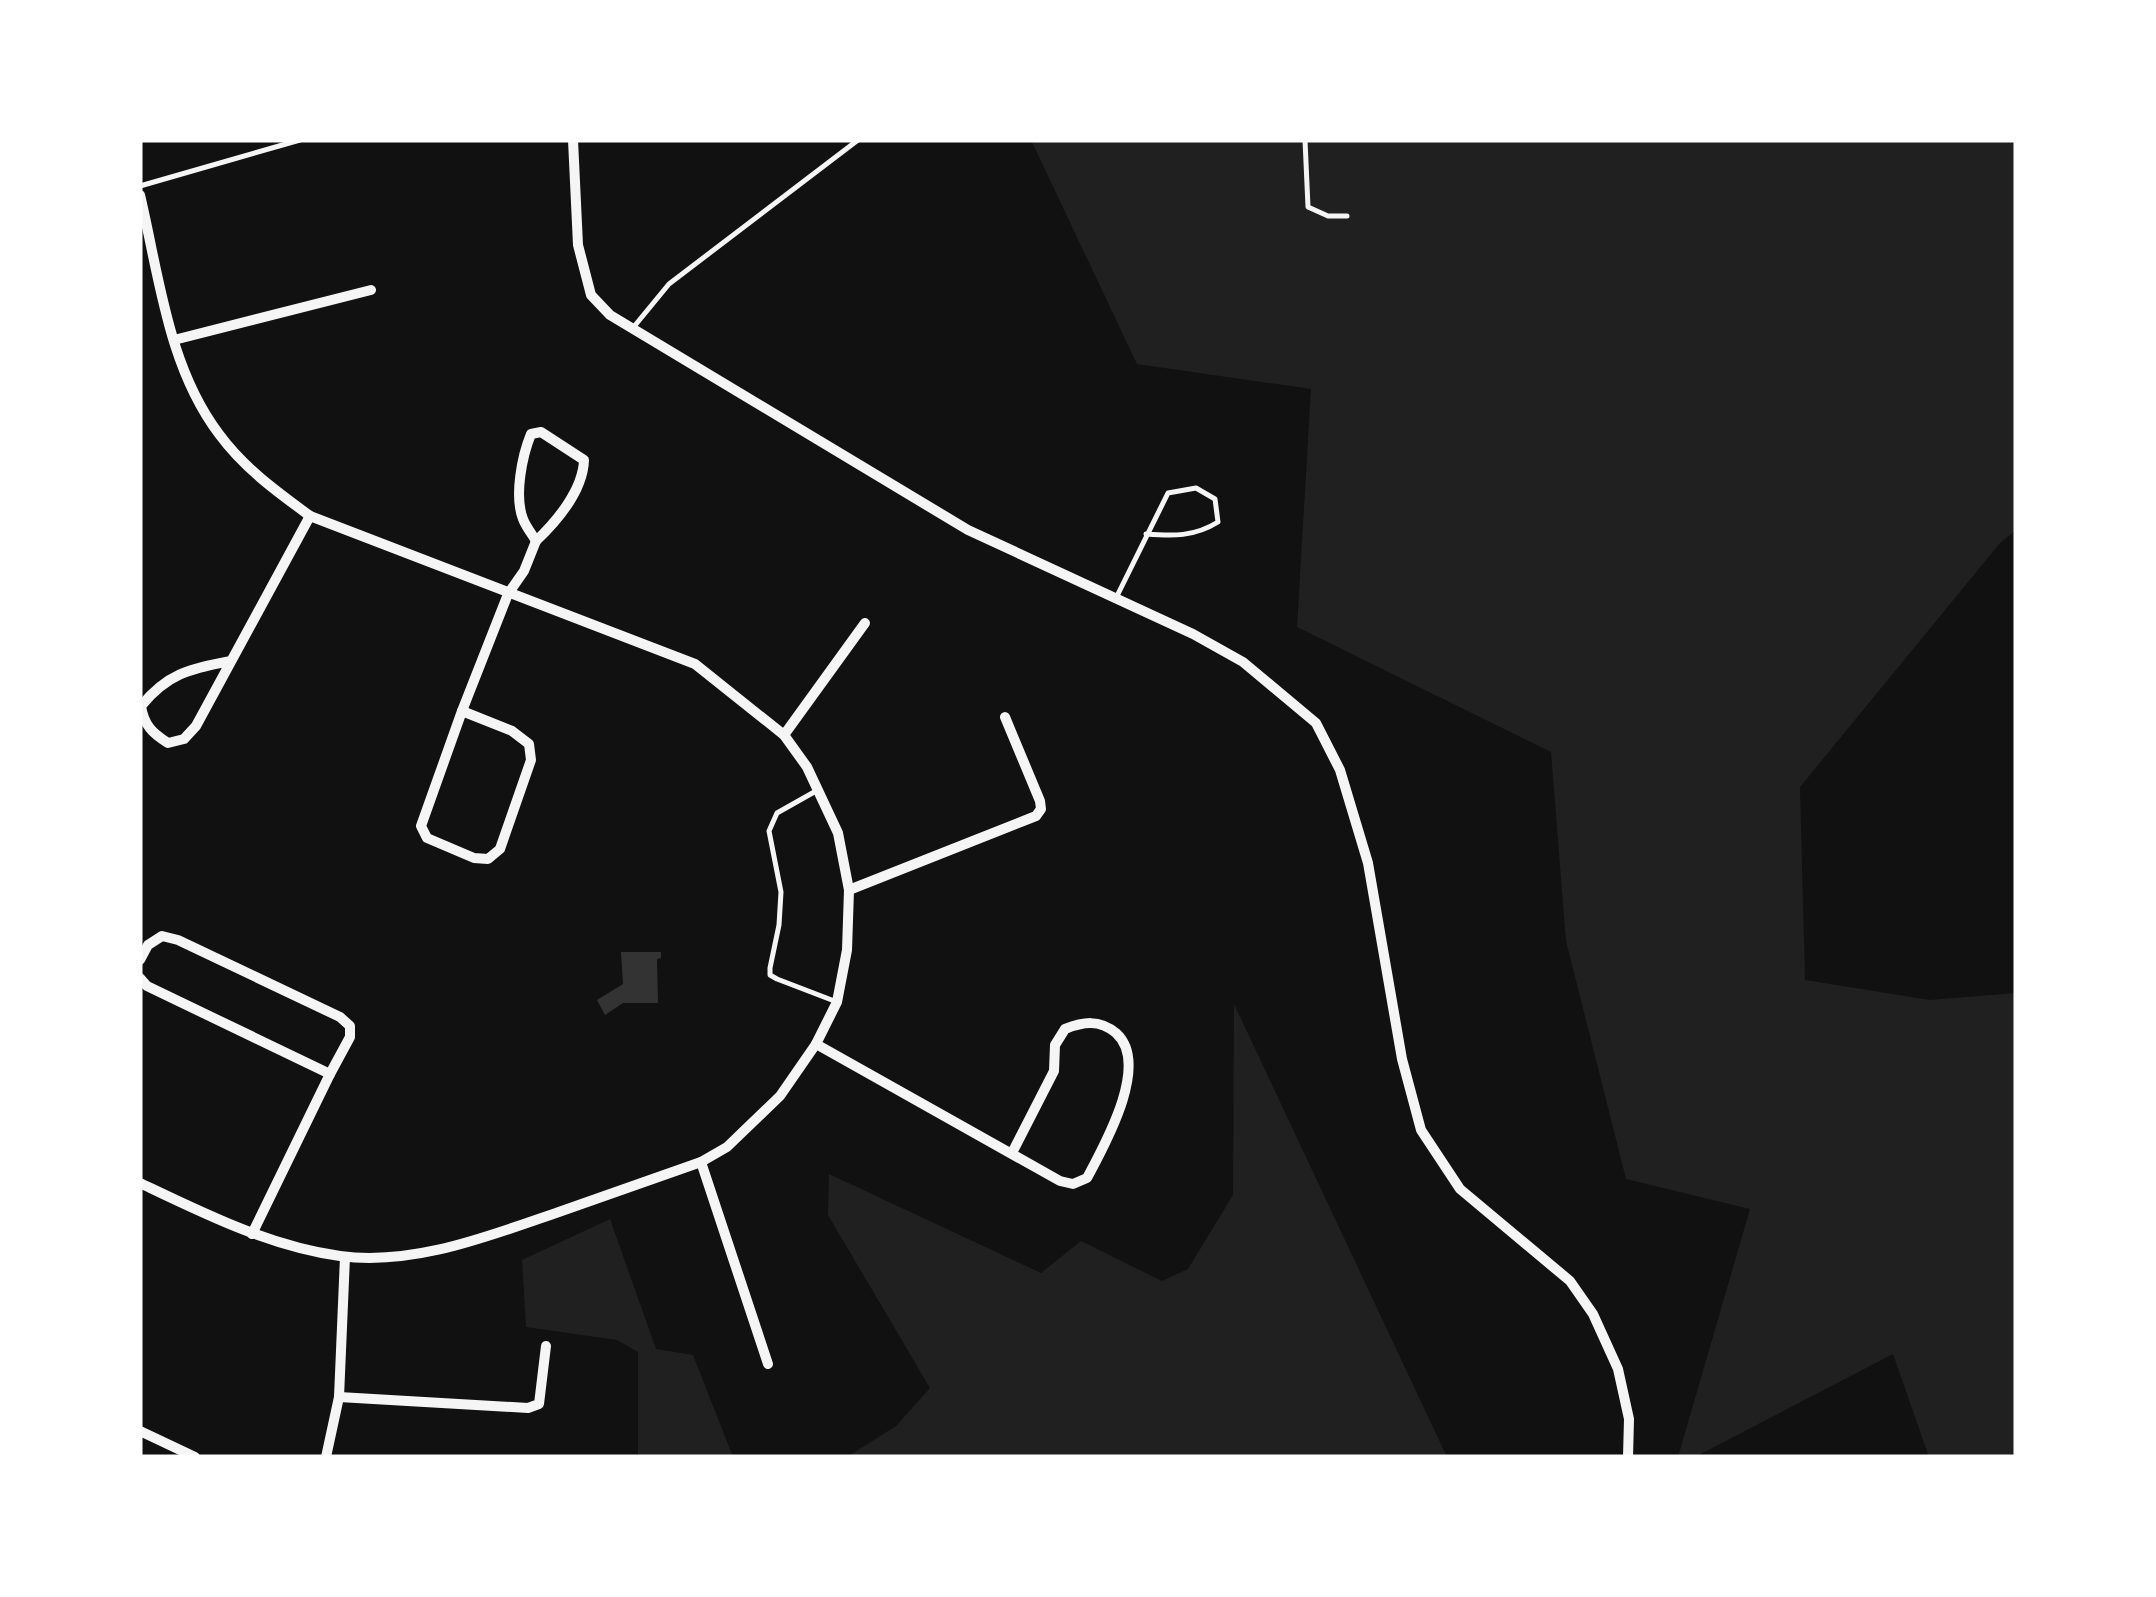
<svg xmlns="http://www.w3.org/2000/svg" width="2156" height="1597" viewBox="0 0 2156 1597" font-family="'PT Sans',sans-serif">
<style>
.green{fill:#202020}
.water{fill:#333}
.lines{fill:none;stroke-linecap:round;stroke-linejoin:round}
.service{stroke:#f5f5f5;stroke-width:5}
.minor{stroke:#f5f5f5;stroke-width:10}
</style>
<rect width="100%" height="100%" fill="#111"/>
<!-- green -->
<g class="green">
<polygon points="1031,140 2016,140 2016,530 2000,543 1800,787 1805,980 1930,1000 2016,993 2016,1457 1929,1457 1893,1354 1695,1457 1678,1457 1750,1209 1626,1179 1566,941 1551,752 1297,627 1311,389 1137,364"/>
<polygon points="1234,1004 1447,1457 847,1457 896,1426 930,1388 828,1215 829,1174 1041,1273 1081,1241 1162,1281 1188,1269 1233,1195"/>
<polygon points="610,1219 656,1349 693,1355 733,1457 638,1457 638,1352 617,1340 526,1327 522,1260"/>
</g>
<!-- water -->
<polygon class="water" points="621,952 661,952 661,958 657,959 658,1003 623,1003 605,1015 597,1000 623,984"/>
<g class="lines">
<!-- service -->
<g class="service">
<polyline points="1305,140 1308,207 1328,216 1347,216"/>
<polyline points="140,186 300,140"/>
<polyline points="632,329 669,284 858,140"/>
<path d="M1116,598L1168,493L1196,488L1215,499L1218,522C1194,537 1173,536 1146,534"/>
<polyline points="816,791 777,813 769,831 781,892 779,925 770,968 770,975 777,979 837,1002"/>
</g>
<!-- minor -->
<g class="minor">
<polyline points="573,140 578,245 591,295 610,315 968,530 1193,634 1243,662 1316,723 1340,770 1368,863 1402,1059 1421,1130 1460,1189 1570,1281 1593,1314 1618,1369 1629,1419 1628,1457"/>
<path d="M140,195C159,275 168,367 219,434C244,468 276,491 310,516L695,664L784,735L807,767L838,833L849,890L847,950L837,1002L816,1044L780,1096L727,1147L701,1162C652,1179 604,1196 556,1213C488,1236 414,1266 340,1256C269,1246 205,1214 140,1183"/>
<polyline points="174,340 371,290"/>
<path d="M541,432L584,460C583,490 557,521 536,541C532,534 526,527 523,519C514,496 522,456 531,434Z"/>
<path d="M230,661C190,669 168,673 141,706C144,725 152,733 168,743L184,739L196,726L310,516"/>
<polygon points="462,711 512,731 529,744 531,760 500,849 488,859 474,858 427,838 421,826"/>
<polyline points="462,711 508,594 524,571 536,541"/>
<polyline points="784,735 865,623"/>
<polyline points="849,890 1036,816 1041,809 1040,801 1005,717"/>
<polyline points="140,960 148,945 162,936 178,940 340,1017 350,1026 350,1037 330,1074 147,986 140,978"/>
<path d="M816,1044L1060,1181L1073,1184L1087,1178C1104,1146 1151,1064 1116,1033C1099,1019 1083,1022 1065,1029L1055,1045L1054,1071L1012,1153"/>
<polyline points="701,1162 768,1364"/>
<polyline points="252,1234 330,1074"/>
<polyline points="339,1397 528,1408 539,1404 546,1346"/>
<polyline points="140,1431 195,1457"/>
<polyline points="326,1457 339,1397 345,1257"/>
</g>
</g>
<!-- border -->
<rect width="2156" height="1597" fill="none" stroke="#ffffff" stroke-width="285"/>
</svg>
